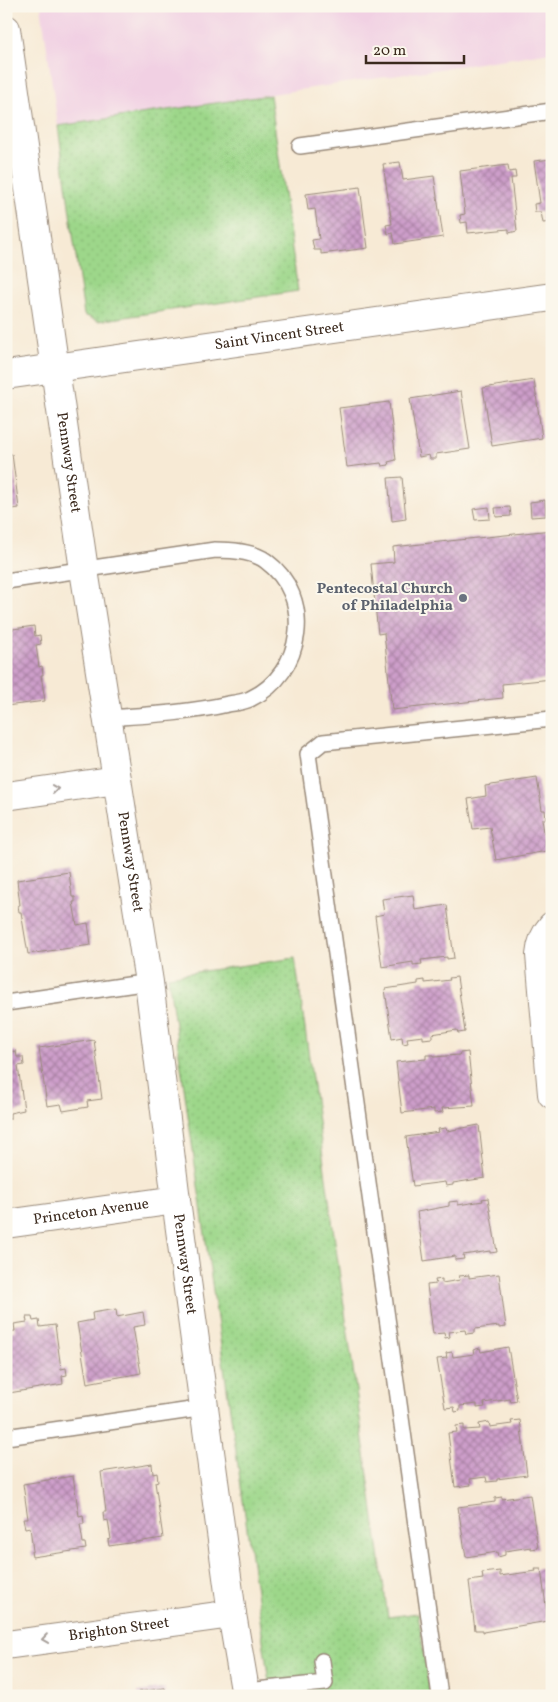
<svg xmlns="http://www.w3.org/2000/svg" width="558" height="1702" viewBox="0 0 558 1702" font-family="Vollkorn,serif">
<style>
.built{fill:#f1d0e3}
.grass{fill:url(#grass-dots);stroke:#6c8054}
.building{fill:url(#building-cross-hatch)}
.lines{fill:none;stroke-linecap:round;stroke-linejoin:round}
.lane-casing{stroke:#998a7a;stroke-width:18}
.street-casing{stroke:#998a7a;stroke-width:30}
.lane{stroke:#fff;stroke-width:15}
.street{stroke:#fff;stroke-width:28}
.oneway{stroke:#a79f9a}
.worship-dot{fill:#6b7280;stroke:#fbf7ec;stroke-width:2}
.labels{text-anchor:middle;dominant-baseline:central;stroke-width:4;stroke-linejoin:round;paint-order:stroke}
.street-label{font-size:15px;fill:#3b2a1e;stroke:#fbf7ec}
.worship-label{font-size:15px;font-weight:bold;fill:#5b616d;stroke:#fbf7ec;text-anchor:end}
</style>
<defs>
<pattern id="grass-dots" width="8" height="8" patternUnits="userSpaceOnUse" patternTransform="scale(1.25)"><rect width="8" height="8" fill="#9dd78a"/><path d="M2 2h.1M6 6h.1" fill="none" stroke="#88b977" stroke-width="1.8" stroke-linecap="round"/></pattern>
<pattern id="building-cross-hatch" width="8" height="8" patternUnits="userSpaceOnUse" patternTransform="scale(1.25)"><rect width="8" height="8" fill="#cd9eca"/><path d="M0 0l8 8M0 8l8-8" fill="none" stroke="#a881a3"/></pattern>
</defs>
<rect width="100%" height="100%" fill="#fbf7ec"/>
<filter id="ink" filterUnits="userSpaceOnUse"><feTurbulence type="fractalNoise" baseFrequency=".02" numOctaves="2"/><feDisplacementMap in="SourceGraphic" scale="10" xChannelSelector="R" yChannelSelector="G"/><feConvolveMatrix kernelMatrix="1 2 1 2 8 2 1 2 1" color-interpolation-filters="sRGB"/></filter>
<filter id="wash" filterUnits="userSpaceOnUse"><feTurbulence type="fractalNoise" baseFrequency=".0096" numOctaves="4" result="noise"/><feDisplacementMap in="SourceGraphic" scale="20" xChannelSelector="R" yChannelSelector="G"/><feGaussianBlur stdDeviation="1.12" result="paint"/><feColorMatrix in="noise" values="0 0 0 0 0 0 0 0 0 0 0 0 0 0 0 0 0 1.4 0 .05"/><feComposite in="paint" operator="in"/></filter>
<g filter="url(#wash)">
<rect width="100%" height="100%" fill="#f7ead5"/>
<!-- built -->
<polygon class="built" points="41,6 552,6 552,52 58,126"/>
<!-- grass -->
<g class="grass">
<polygon points="270,95 298,291 98,321 84,315 58,126"/>
<polygon points="295,958 388,1617 418,1613 430,1696 271,1696 168,976"/>
</g>
<g id="blocks">
<!-- building -->
<g class="building">
<polygon points="552,159 552,222 543,223 541,212 535,212 534,204 540,203 534,161"/>
<polygon points="400,162 403,180 434,176 443,237 395,244 393,233 388,234 386,225 392,224 383,164"/>
<polygon points="508,165 509,172 515,171 516,178 511,178 517,231 509,233 509,229 468,233 467,222 461,223 460,215 465,214 460,171"/>
<polygon points="360,187 368,248 321,254 321,250 314,250 312,240 319,239 315,209 308,210 306,194"/>
<polygon points="534,380 542,438 492,446 483,388"/>
<polygon points="461,391 470,449 436,454 436,459 430,459 429,455 419,457 410,399"/>
<polygon points="389,402 396,460 388,462 389,465 382,466 381,463 347,467 339,408"/>
<polygon points="6,454 12,454 19,508 6,510"/>
<polygon points="402,477 406,519 392,521 388,478"/>
<polygon points="545,500 546,516 531,517 530,502"/>
<polygon points="489,507 490,519 475,520 473,509"/>
<polygon points="510,507 511,516 496,517 495,508"/>
<polygon points="552,530 552,679 502,684 503,698 392,710 384,633 378,634 371,564 394,562 393,547"/>
<polygon points="34,626 35,636 40,635 41,644 36,645 39,667 42,666 43,675 41,675 45,701 6,706 6,630"/>
<polygon points="537,778 542,810 545,810 546,819 542,819 547,851 496,860 490,827 473,829 468,799 486,796 485,786"/>
<polygon points="69,872 72,897 75,897 75,902 73,902 77,925 88,923 91,945 28,954 21,912 19,912 18,905 20,905 17,880"/>
<polygon points="413,895 415,910 447,905 454,958 447,959 447,957 421,960 422,964 413,965 413,962 382,967 375,916 384,914 382,899"/>
<polygon points="457,977 465,1032 458,1033 457,1030 432,1034 432,1038 423,1039 423,1036 407,1038 408,1043 403,1044 402,1037 392,1039 385,989 418,984 418,981 425,980 425,983 450,980 449,978"/>
<polygon points="94,1040 102,1099 87,1101 88,1107 63,1111 61,1104 47,1106 39,1048"/>
<polygon points="16,1051 17,1057 23,1057 24,1065 18,1066 24,1110 10,1113 10,1119 6,1119 6,1052"/>
<polygon points="468,1052 474,1106 442,1108 443,1112 434,1113 434,1109 402,1113 396,1062 426,1059 426,1055 434,1055 434,1057 459,1055 460,1053"/>
<polygon points="479,1125 485,1178 453,1183 453,1185 446,1186 445,1182 413,1186 406,1137 439,1132 438,1129 446,1128 447,1131"/>
<polygon points="488,1198 497,1252 490,1253 490,1251 463,1255 464,1259 455,1260 455,1256 424,1261 417,1212 449,1206 449,1202 458,1201 458,1205 483,1201 482,1199"/>
<polygon points="499,1274 506,1327 499,1328 499,1326 475,1329 475,1333 466,1334 465,1330 449,1332 450,1337 445,1338 444,1333 433,1334 427,1285 436,1284 435,1280 442,1279 442,1283 460,1280 459,1276 469,1275 469,1278"/>
<polygon points="116,1309 117,1317 143,1312 145,1325 133,1327 141,1373 87,1383 77,1323 93,1320 92,1313"/>
<polygon points="26,1317 32,1317 33,1321 39,1320 40,1327 55,1325 61,1369 66,1368 67,1375 62,1376 63,1384 9,1393 6,1374 6,1332 15,1331 14,1324 27,1322"/>
<polygon points="508,1347 517,1401 511,1402 510,1399 484,1403 485,1407 477,1408 477,1404 460,1406 460,1411 455,1412 454,1407 445,1408 437,1359 447,1358 446,1353 452,1352 453,1357 474,1354 473,1350 480,1348 481,1352"/>
<polygon points="520,1420 527,1475 497,1479 497,1481 487,1482 486,1477 470,1479 471,1485 455,1487 448,1433 457,1432 456,1426 464,1425 464,1430 480,1429 479,1424 489,1422 490,1427 512,1424 511,1421"/>
<polygon points="152,1464 153,1474 157,1473 158,1481 155,1482 163,1538 109,1546 108,1540 111,1539 108,1520 104,1521 103,1512 106,1512 101,1472"/>
<polygon points="73,1476 79,1516 83,1515 84,1524 80,1524 83,1543 85,1543 86,1549 32,1557 31,1551 33,1551 30,1527 25,1528 23,1519 28,1519 23,1484"/>
<polygon points="530,1495 538,1548 531,1549 531,1547 505,1551 505,1555 498,1557 497,1552 466,1557 458,1507 495,1502 495,1498 502,1497 502,1499"/>
<polygon points="535,1569 541,1569 548,1621 483,1632 483,1630 475,1630 469,1581 483,1579 482,1573 500,1571 500,1576 536,1571"/>
<polygon points="165,1688 166,1696 138,1696 138,1692"/>
</g>
</g>
</g>
<g filter="url(#ink)">
<use href="#blocks" fill-opacity="0" stroke="#998a7a" stroke-width="1"/>
<g class="lines">
<defs>
<g id="lane">
<polyline points="300,146 552,111"/>
<path d="M6,581L215,550C231,550 253,551 266,561C315,597 304,674 250,699C244,702 235,703 228,704C189,713 148,715 108,718"/>
<polyline points="6,1003 149,982"/>
<polyline points="6,1437 205,1408"/>
<polyline points="245,1691 325,1683 322,1661"/>
<polyline points="440,1696 308,754 323,742 552,719"/>
</g>
<g id="street">
<path id="s1" d="M6,29L84,570L149,982L176,1200L232,1614L246,1696"/>
<path id="s2" d="M6,375L552,297"/>
<polyline points="6,796 117,780"/>
<path d="M552,926C544,935 541,943 540,955L552,1094"/>
<path id="s3" d="M6,1224L176,1200"/>
<path id="s4" d="M6,1645L232,1614"/>
</g>
</defs>
<!-- lane casing -->
<use href="#lane" class="lane-casing"/>
<!-- street casing -->
<use href="#street" class="street-casing"/>
<!-- lane -->
<use href="#lane" class="lane"/>
<!-- street -->
<use href="#street" class="street"/>
</g>
<!-- one-way arrows -->
<defs><path id="oneway-chevron" d="M-2-3.5L2.5 0L-2 3.5" fill="none" stroke-width="1.6" stroke-linecap="round" stroke-linejoin="round" transform="scale(1.25)"/></defs>
<g class="oneway">
<use href="#oneway-chevron" transform="translate(55 789) rotate(-8)"/>
<use href="#oneway-chevron" transform="translate(45 1639) rotate(172)"/>
</g>
</g>
<!-- markers -->
<circle class="worship-dot" cx="463" cy="598" r="5"/>
<g class="labels">
<!-- street labels -->
<g class="street-label">
<text stroke="none"><textPath href="#s2" startOffset="276">Saint Vincent Street</textPath></text>
<text stroke="none"><textPath href="#s1" startOffset="438">Pennway Street</textPath></text>
<text stroke="none"><textPath href="#s1" startOffset="842">Pennway Street</textPath></text>
<text stroke="none"><textPath href="#s3" startOffset="86">Princeton Avenue</textPath></text>
<text stroke="none"><textPath href="#s1" startOffset="1248">Pennway Street</textPath></text>
<text stroke="none"><textPath href="#s4" startOffset="114">Brighton Street</textPath></text>
</g>
<!-- worship labels -->
<g class="worship-label">
<text x="453" y="589">Pentecostal Church<tspan x="453" dy="17">of Philadelphia</tspan></text>
</g>
</g>
<!-- margin -->
<rect width="558" height="1702" fill="none" stroke="#fbf7ec" stroke-width="25"/>
<!-- scale -->
<path d="M366 55v8h98v-8" fill="none" stroke="#3b2a1e" stroke-width="2.5"/>
<text x="373" y="55" font-size="15" fill="#3b2a1e" stroke="#fbf7ec" stroke-width="4" paint-order="stroke">20 m</text>
</svg>
